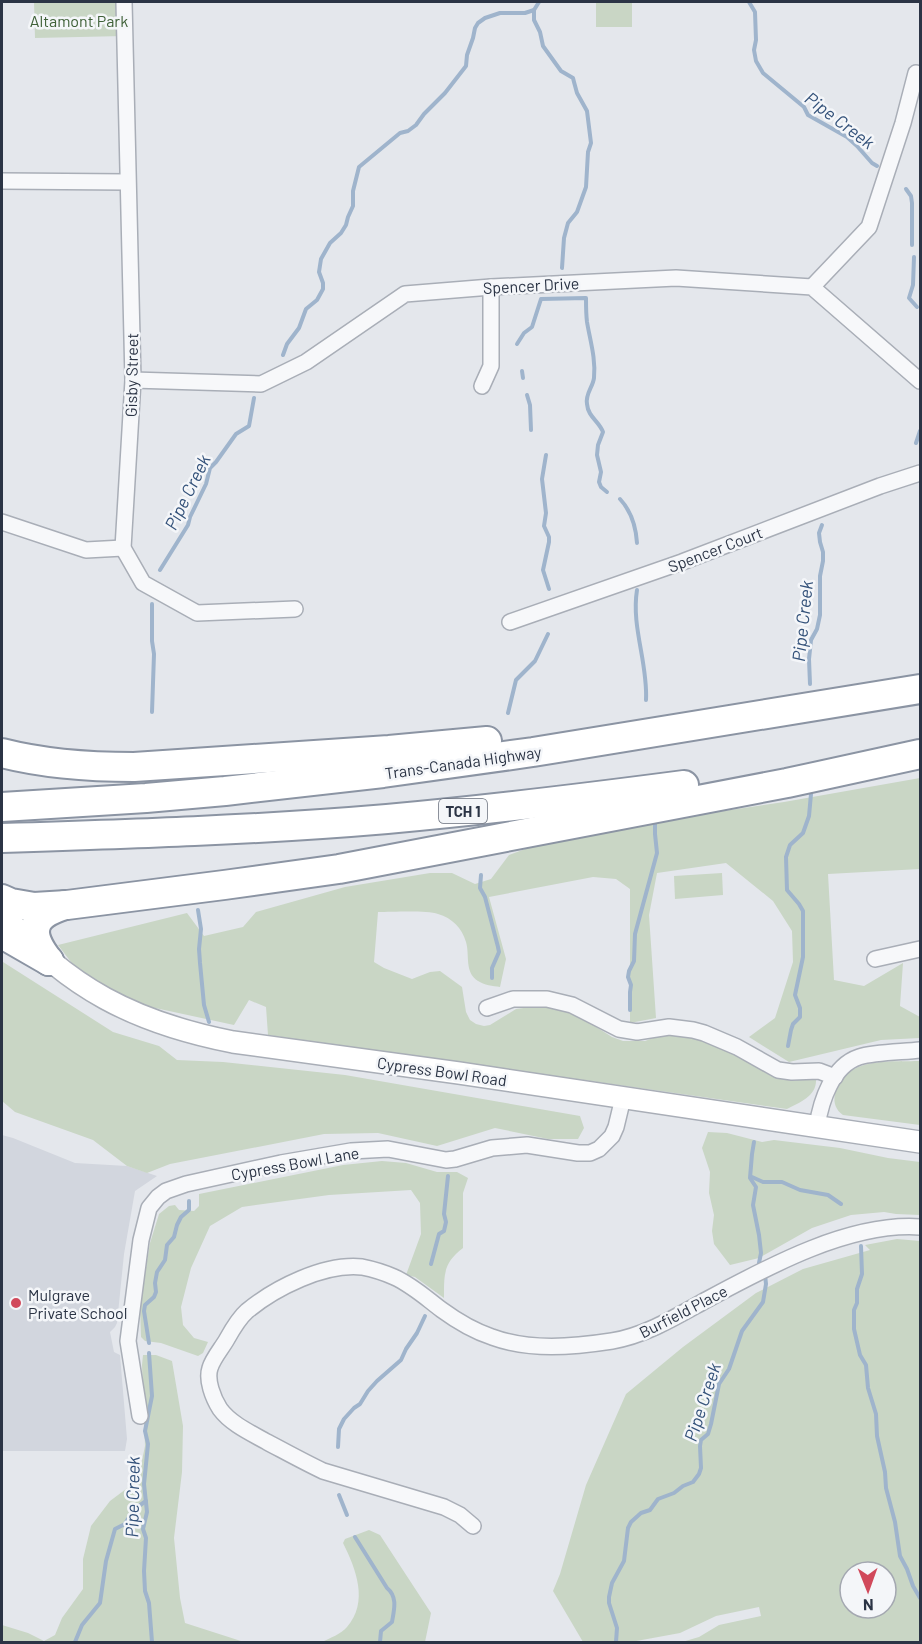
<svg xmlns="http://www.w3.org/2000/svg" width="922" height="1644" viewBox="0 0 922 1644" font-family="Barlow,sans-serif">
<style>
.built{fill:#d2d6de}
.green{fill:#c9d6c5;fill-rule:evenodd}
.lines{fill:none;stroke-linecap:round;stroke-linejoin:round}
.stream{stroke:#9fb4cc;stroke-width:4}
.street-casing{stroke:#a9aeb7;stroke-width:18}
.secondary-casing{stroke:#a9aeb7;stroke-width:24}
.highway-casing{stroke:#8b94a3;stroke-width:32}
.street{stroke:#f7f8fa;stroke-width:15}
.secondary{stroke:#fff;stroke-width:21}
.highway{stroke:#fff;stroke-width:28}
.poi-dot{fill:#d1495b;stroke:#f4f6f9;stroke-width:2}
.labels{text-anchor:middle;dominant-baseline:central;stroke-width:5;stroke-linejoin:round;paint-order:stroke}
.shield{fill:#f4f6f9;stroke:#676e7b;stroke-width:1.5}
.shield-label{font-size:15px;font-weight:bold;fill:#2b3445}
.park-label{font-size:16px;fill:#3f6138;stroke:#f4f6f9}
.street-label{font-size:16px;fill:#2b3445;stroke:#f4f6f9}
.poi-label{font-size:16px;fill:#2b3445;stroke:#f4f6f9;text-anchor:start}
.water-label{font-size:18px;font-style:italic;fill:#34527a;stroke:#f4f6f9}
</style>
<rect width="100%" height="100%" fill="#e4e7ec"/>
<!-- built -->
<polygon class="built" points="2,1135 13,1138 75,1163 127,1166 157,1176 135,1191 124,1254 117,1323 115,1327 110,1332 114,1352 120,1355 127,1439 125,1451 2,1451"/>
<!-- green -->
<g class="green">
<polygon points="34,2 124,2 124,36 35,38"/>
<rect x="596" y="2" width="36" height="25"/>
<path d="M920,778V869L828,874L834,980L864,986L903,963L900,1006L920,1017V1038L881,1040L789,1062L749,1037L775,1018L793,962L792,931L773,901L726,863L657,873L649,915L656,1018L630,1023V889L616,879L593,877L489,897L506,959L500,987C493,986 484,985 478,981C464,972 470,955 466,942C462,928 452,918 438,914C427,910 392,912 378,912L374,962L384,968L412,979L430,972L440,971L462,987L466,1012L470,1020L476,1024L484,1026L490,1025L516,1009L531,1007H546L566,1011L582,1018L612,1037L623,1041H645L664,1034L703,1039L746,1060L771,1076L793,1081L810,1078L816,1079C817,1096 800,1102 787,1109L268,1035L266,1007L249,1000L234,1025L132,1003L74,966L58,945L187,913L204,936L243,927L256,912L345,887L430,873H452L475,884L491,879L509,855L563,835L784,802Z"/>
<polygon points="722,873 723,895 675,899 674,876"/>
<polygon points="3,962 113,1032 159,1046 177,1060 223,1062 345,1075 580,1116 584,1128 578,1139 548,1139 495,1128 437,1146 378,1133 324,1134 170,1164 147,1173 127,1166 93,1140 15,1112 2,1101 2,963"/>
<path d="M920,1061V1125L843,1115C836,1110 833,1103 835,1094C845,1056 890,1062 920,1061Z"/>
<polygon points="708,1132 727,1133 762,1142 774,1140 840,1148 888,1158 920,1162 920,1215 896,1214 884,1212 851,1215 812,1228 759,1258 730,1265 714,1244 712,1231 714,1215 709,1193 710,1172 702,1148"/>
<path d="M382,1161L406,1163L437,1172H457L468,1178L463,1193V1248C443,1263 444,1275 444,1298L415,1277L406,1275L421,1234L420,1203L411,1190L329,1195L242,1207L210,1226L191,1268L181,1307L183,1325L194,1338L208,1342L203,1353L198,1356L161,1343L145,1341L141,1337L140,1304L150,1243L159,1214L169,1206L175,1205L179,1210L194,1211L199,1206V1194L343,1165Z"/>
<path d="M897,1239L920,1241V1642H682L699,1637L719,1625L761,1616L759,1607L716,1616L680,1633L631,1642H583L553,1591L560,1574L586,1485L626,1394L683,1347L756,1293L803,1269L870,1250L865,1245ZM850,1572H886V1608H850Z"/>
<polygon points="143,1355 156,1355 172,1361 183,1426 182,1472 174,1538 180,1598 185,1623 244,1642 2,1642 2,1625 28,1633 44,1641 55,1635 62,1618 83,1589 83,1559 91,1526 110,1501 138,1480 145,1446 142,1365"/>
<path d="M369,1530L380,1535L431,1613L425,1642H322C330,1638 341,1634 347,1627C369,1602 356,1569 343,1543L345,1539Z"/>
</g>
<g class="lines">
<!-- stream -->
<g class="stream">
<polyline points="539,2 534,10 534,20 540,32 543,46 561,71 573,78 574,82 577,93 587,111 591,143 588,152 586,187 577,212 568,223 564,238 562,268"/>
<polyline points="749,2 755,12 756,40 754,50 756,61 763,73 804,107 808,115 847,137 857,146 872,163 877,166"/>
<polyline points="906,189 911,196 912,203 912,245"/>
<polyline points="914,257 913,285 909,298 917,307"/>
<path d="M517,344L524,333L532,327L541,299L586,298C586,306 586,314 587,322C590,340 596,359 594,378C593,387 585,394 587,404C588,417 599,421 603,432L598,445L597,455L601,472L599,482L601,487L607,492"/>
<polyline points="283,355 287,344 299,328 306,309 317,300 323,289 323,283 319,272 321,259 330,243 341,233 346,225 348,217 353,206 353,191 359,167 400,133 408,131 416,125 424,114 445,93 466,66 467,55 473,38 475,28 478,23 485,18 500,13 525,13 534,10"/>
<polyline points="522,371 523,378"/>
<polyline points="527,395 530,405 531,430"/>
<polyline points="916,443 920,431"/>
<polyline points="546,455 542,479 546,513 544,526 549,537 549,542 543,570 549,589"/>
<path d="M620,499C631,511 636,527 637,543"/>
<polyline points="160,570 188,525 190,517 206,484 210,468 216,462 236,434 249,426 254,398"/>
<path d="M637,590C631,627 648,663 646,700"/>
<polyline points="152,604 152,641 154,654 152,712"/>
<polyline points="810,684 809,659 811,640 817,629 820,615 820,576 823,561 823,552 820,542 819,533 822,525"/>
<polyline points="508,713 516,680 535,661 548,634"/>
<polyline points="481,875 480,888 485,897 498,947 499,952 492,968 492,978"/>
<polyline points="198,910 201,929 199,949 200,963 204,1005 209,1022"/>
<polyline points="630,1010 630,992 631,985 628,977 629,971 634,961 635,934 657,853 655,834 655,823"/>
<polyline points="788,1046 791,1030 793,1024 800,1017 800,1008 795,995 803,957 803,911 799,904 787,890 786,857 790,845 803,833 809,816 811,794"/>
<polyline points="754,1142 752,1154 750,1178 756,1187 753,1205 759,1235 761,1253 759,1263 760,1266"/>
<polyline points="752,1177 763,1182 782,1182 800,1190 828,1195 841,1204"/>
<polyline points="861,1246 862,1274 857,1289 857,1303 854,1310 854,1329 860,1355 866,1365 868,1388 876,1414 877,1436 885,1472 886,1488 895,1522 900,1556 907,1569 913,1586 920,1598"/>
<polyline points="431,1264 439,1234 444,1231 446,1222 444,1214 448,1176"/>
<polyline points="149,1343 144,1311 145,1305 154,1297 156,1292 155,1283 157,1272 165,1260 167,1245 174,1237 177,1225 181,1217 189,1210 189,1201"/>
<polyline points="149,1353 152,1396 145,1431 148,1444 144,1484 147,1512 143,1529 146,1538 144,1571 145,1591 149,1603 152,1642"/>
<polyline points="338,1447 339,1429 344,1419 354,1408 360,1404 368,1391 377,1381 401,1360 406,1349 417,1333 425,1316"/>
<polyline points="339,1495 347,1515"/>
<path d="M355,1537L387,1588C398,1597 394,1610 392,1622L381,1631L380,1642"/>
<polyline points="75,1642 82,1625 100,1603 106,1561 115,1529 125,1524 133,1510 146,1501"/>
<polyline points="616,1642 617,1628 609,1603 609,1597 612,1583 624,1561 628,1528 631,1522 641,1513 650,1510 658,1499 674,1493 683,1486 693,1482 699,1474 701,1468 700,1446 701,1440 708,1434 711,1424 719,1384 729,1369 742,1331 763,1302 766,1284 765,1275"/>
</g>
<defs>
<g id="street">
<polyline points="124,2 133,380 123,548 143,583 197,613 295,609"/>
<polyline points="2,181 127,182"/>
<polyline points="812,287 869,227 903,123 916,73"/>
<polyline points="133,380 261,384 306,362 405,294 491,287 676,278 812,287 920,381"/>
<polyline points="482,386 491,366 491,287"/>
<polyline points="2,522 86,550 123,548"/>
<polyline points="510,622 682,562 880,486 920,473"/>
<polyline points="875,959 920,949"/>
<polyline points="487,1008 513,999 547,999 572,1005 619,1029 637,1032 669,1027 693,1030 704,1033 737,1047 778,1070 792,1072 819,1071 835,1077"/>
<path d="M817,1126C821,1101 832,1066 859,1057C875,1052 904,1052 920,1050"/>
<polyline points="140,1416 128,1341 141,1240 149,1208 158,1197 166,1191 186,1184 281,1163 351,1151 388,1149 446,1160 455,1159 492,1148 527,1145 578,1153 590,1153 599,1149 612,1136 616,1127 623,1098"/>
<path d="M473,1526L460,1515L444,1507L323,1471C304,1462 286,1452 267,1442C251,1433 231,1424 220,1409C213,1398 206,1380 210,1368C213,1358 222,1348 227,1339C232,1330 239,1318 247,1311C275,1288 324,1263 362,1267C372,1269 385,1273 394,1277C412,1285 426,1298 442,1310C457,1321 474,1331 492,1337C530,1351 573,1347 612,1341C647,1335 677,1316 708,1299C769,1266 851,1222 920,1227"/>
</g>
<path id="secondary" d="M2,912C66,988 136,1023 233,1042L459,1073L920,1142"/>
<g id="highway">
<path d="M2,753C45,764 89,767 134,767L389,750L487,741"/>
<polyline points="2,807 146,798 225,791 383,773 533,752 920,689"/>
<path d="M2,838C130,834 258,830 387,819C486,810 585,798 684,785"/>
<polyline points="2,899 11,903 34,907 67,905 224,885 339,869 787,783 920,754"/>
<polyline points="2,934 49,961"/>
<path d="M49,961C27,933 30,916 65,905"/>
</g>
</defs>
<!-- street casing -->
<use href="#street" class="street-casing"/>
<!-- secondary casing -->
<use href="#secondary" class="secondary-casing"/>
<!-- highway casing -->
<use href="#highway" class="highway-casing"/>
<!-- street -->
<use href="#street" class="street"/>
<!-- secondary -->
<use href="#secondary" class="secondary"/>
<!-- highway -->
<use href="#highway" class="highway"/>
</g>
<!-- markers -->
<circle class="poi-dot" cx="16" cy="1303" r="6"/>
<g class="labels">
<!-- shield labels -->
<rect class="shield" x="439" y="799" width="48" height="24" rx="4.5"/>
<g class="shield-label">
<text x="463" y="811">TCH 1</text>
</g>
<!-- park labels -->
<g class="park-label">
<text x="79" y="20">Altamont Park</text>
</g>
<!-- street labels -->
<g class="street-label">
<text transform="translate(531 285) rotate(-3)">Spencer Drive</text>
<text transform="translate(131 375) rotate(-89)">Gisby Street</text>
<text transform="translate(715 549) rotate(-21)">Spencer Court</text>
<text transform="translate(463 762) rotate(-8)">Trans-Canada Highway</text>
<text transform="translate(442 1071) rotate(8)">Cypress Bowl Road</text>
<text transform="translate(295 1163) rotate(-10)">Cypress Bowl Lane</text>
<text transform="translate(683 1311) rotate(-27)">Burfield Place</text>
</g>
<!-- poi labels -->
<g class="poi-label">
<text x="28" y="1294">Mulgrave<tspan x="28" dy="18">Private School</tspan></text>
</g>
<!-- water labels -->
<g class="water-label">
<text transform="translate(840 120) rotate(37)">Pipe Creek</text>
<text transform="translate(187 492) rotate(-64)">Pipe Creek</text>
<text transform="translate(802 621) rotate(-84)">Pipe Creek</text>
<text transform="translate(702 1402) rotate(-72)">Pipe Creek</text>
<text transform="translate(132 1497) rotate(-89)">Pipe Creek</text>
</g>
</g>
<!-- border -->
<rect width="922" height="1644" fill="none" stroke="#2b3445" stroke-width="6"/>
<!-- north arrow -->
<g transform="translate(868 1590) rotate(179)"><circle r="28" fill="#f4f6f9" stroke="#a4a8b1" stroke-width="1.5"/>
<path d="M0-4.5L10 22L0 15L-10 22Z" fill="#d1495b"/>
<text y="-9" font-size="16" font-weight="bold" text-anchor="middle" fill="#2b3445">N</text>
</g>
</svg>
